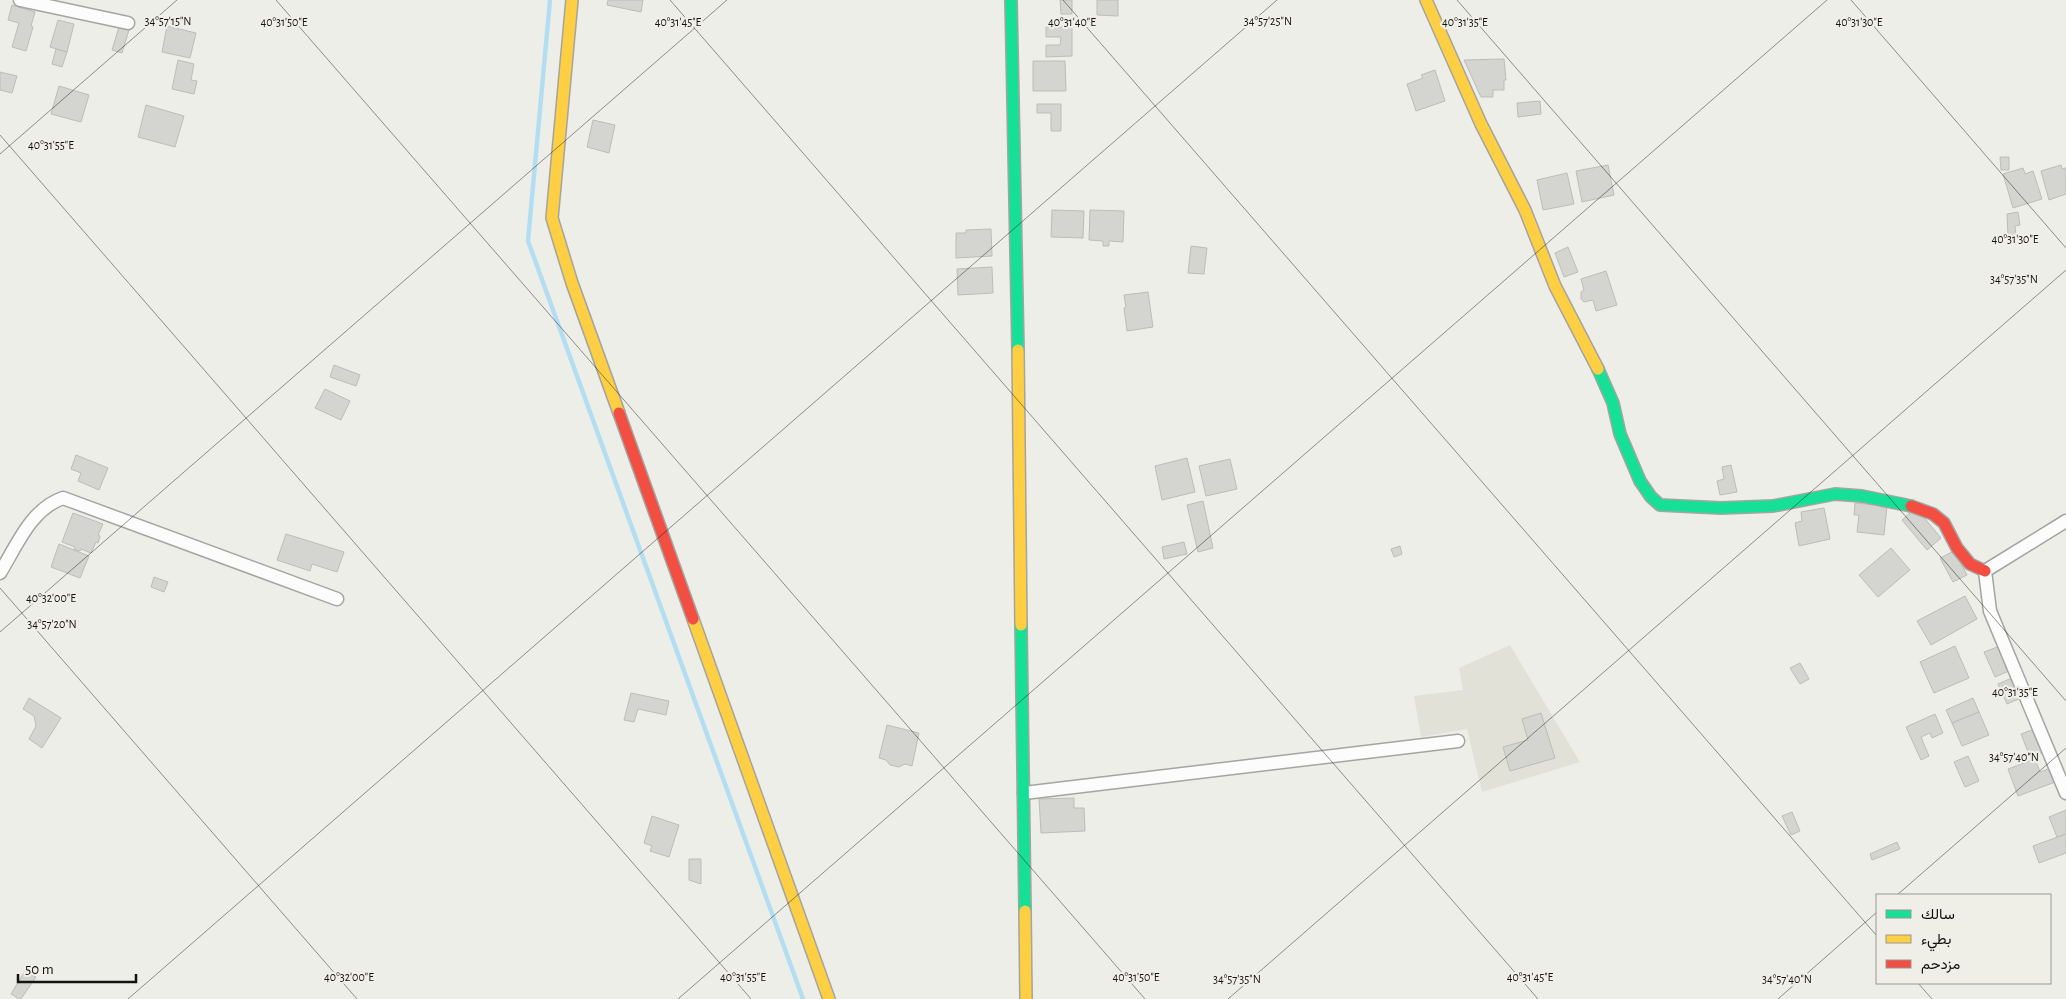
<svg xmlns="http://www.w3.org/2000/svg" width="2066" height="999" viewBox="0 0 2066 999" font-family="'Alegreya Sans',Vazirmatn,sans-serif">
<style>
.built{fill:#e1e1d7}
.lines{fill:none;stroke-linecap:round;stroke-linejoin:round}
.stream{stroke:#b3def2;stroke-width:4.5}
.building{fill:#d4d4d0;stroke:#bcbcb9}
.street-casing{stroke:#a4a4a1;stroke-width:15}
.fast-casing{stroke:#a4a4a1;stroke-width:14}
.slow-casing{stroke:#a4a4a1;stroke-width:14}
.jam-casing{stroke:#a4a4a1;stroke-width:14}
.street{stroke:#fcfcfc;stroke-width:12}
.fast{stroke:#16e098;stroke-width:11}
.slow{stroke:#ffcf43;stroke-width:11}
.jam{stroke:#f24e42;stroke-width:11}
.ticks{fill:none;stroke:#131311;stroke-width:1;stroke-opacity:0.45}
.ticks-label{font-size:12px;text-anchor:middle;fill:#131311;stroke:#f0efe7;stroke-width:4.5;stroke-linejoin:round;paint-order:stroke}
</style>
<rect width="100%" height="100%" fill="#eeeee9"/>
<!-- built -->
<polygon class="built" points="1510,645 1580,762 1482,792 1467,729 1421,737 1414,696 1463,690 1459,668"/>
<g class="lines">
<!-- stream -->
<polyline class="stream" points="550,0 528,241 803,999"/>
</g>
<!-- building -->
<g class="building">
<polygon points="608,0 643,0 641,12 607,5"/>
<polygon points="1060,0 1072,0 1072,14 1061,14"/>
<polygon points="1097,0 1118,0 1118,16 1097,15"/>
<polygon points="12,5 35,12 31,26 33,27 26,51 12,47 19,23 8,20"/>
<polygon points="58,20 74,24 67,52 50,47"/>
<polygon points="167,26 196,33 190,58 162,52"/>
<polygon points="119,27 129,30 122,53 112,50"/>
<polygon points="1046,27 1072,27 1072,56 1046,57 1046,45 1060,45 1061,37 1046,37"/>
<polygon points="56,49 67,52 62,67 52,64"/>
<polygon points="1504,59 1506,80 1504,80 1504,90 1493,90 1493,97 1481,97 1464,60"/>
<polygon points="178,60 194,64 191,80 197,81 194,94 172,89"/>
<polygon points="1033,61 1065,61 1066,91 1033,91"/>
<polygon points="1435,70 1445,101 1416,111 1407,84 1423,78 1421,75"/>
<polygon points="0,72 17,76 12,93 0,90"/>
<polygon points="59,86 89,95 81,122 51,114"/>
<polygon points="1540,101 1541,114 1518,117 1517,103"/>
<polygon points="1037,104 1061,104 1061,131 1051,131 1051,113 1037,113"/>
<polygon points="146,105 184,116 175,147 138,137"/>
<polygon points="593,120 615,125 609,153 587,147"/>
<polygon points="2000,157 2009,157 2009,170 2001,170"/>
<polygon points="1608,165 1614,195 1582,202 1576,171"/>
<polygon points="2061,165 2062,169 2066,168 2066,194 2049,200 2041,171"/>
<polygon points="2023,168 2025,174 2033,171 2042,199 2013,208 2003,174"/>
<polygon points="1567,173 1574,204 1543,210 1537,180"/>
<polygon points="1052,210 1084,211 1083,238 1051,237"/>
<polygon points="1090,210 1124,211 1123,242 1109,241 1109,246 1103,246 1103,241 1089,240"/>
<polygon points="2018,212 2020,225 2015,226 2016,236 2008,237 2007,214"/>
<polygon points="991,229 992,256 956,258 956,233 966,233 966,230"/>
<polygon points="1191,246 1207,248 1204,274 1188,273"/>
<polygon points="1568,247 1578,272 1564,277 1555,253"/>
<polygon points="992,267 993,293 958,295 957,269"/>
<polygon points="1606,271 1617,305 1596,311 1593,300 1584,302 1581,299 1581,292 1584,290 1581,279"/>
<polygon points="1148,292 1153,327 1127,331 1124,308 1126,307 1124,295"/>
<polygon points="334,365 360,375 356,386 330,377"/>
<polygon points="325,389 350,401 341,420 315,408"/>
<polygon points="76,455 108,468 99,490 78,481 81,473 71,469"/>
<polygon points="1187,458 1195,492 1162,500 1155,466"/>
<polygon points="1230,459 1237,489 1206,496 1199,466"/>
<polygon points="1731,465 1737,492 1720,495 1717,481 1724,479 1722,467"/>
<polygon points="1203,501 1213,548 1198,552 1187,505"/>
<polygon points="1855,503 1887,506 1884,535 1857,532 1859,515 1854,515"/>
<polygon points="1824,508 1830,539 1799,546 1795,523 1802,521 1801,512"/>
<polygon points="1916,508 1941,538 1927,550 1902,520"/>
<polygon points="73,513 103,524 98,535 100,536 98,543 96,542 91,553 81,549 80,551 74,549 75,547 62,542"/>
<polygon points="286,534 344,552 337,572 312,564 310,571 277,560"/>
<polygon points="1184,542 1187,554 1164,559 1162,547"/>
<polygon points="59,544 89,556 80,578 51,567"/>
<polygon points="1400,546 1402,554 1394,557 1391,549"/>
<polygon points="1891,548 1910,570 1878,597 1859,575"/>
<polygon points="1954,551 1967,575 1953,582 1940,558"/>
<polygon points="154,577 168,582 164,592 151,587"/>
<polygon points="1965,596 1977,619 1931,645 1917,621"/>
<polygon points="1955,646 1969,678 1934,693 1920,662"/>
<polygon points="2000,646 2011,670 1995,677 1984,652"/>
<polygon points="1800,663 1809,679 1800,684 1790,668"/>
<polygon points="2014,677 2023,697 2007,704 1998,684"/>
<polygon points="631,693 669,701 666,715 638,709 634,722 624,720"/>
<polygon points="29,698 61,718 42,748 29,739 36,726 34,716 23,709"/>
<polygon points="1973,698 1979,712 1952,723 1946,710"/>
<polygon points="1979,712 1989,735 1962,746 1952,723"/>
<polygon points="1541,713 1555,758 1510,771 1503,747 1528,740 1522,719"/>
<polygon points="1935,714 1943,733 1932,738 1930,733 1921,737 1929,756 1921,760 1906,727"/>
<polygon points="887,725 919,733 912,766 905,764 899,767 890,765 886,760 879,758"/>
<polygon points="2037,728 2046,751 2030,757 2021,734"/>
<polygon points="1968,756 1979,781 1965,787 1954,762"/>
<polygon points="2035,759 2040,772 2053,767 2058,781 2018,796 2008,769"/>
<polygon points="1074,798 1074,808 1084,808 1085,831 1041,833 1039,799"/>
<polygon points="2066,810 2066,834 2057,837 2049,817"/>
<polygon points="1792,812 1800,831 1791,835 1782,816"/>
<polygon points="652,816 679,825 669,857 650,851 652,846 644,843"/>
<polygon points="2066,834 2066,853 2039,863 2033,846"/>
<polygon points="1897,842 1900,849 1872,860 1870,854"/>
<polygon points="689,859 701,859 701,884 689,880"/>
<polygon points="25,971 36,977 21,999 19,999 11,994"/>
</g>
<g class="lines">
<defs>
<g id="street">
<polyline points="20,0 128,23"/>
<polyline points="2066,521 1985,571 1990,611 2066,793"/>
<path d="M0,573C17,545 31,509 63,498L337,599"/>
<polyline points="1024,793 1458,741"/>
</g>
<g id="fast">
<polyline points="1011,0 1018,350"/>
<polyline points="1598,369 1613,403 1620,434 1640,481 1651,497 1660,505 1721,508 1773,506 1835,494 1862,496 1911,506"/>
<polyline points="1021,625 1025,911"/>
</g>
<g id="slow">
<polyline points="572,0 552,218 572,283 619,413"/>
<polyline points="1426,0 1481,124 1525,210 1555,286 1598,369"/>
<polyline points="1018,350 1021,625"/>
<polyline points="693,619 829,999"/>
<polyline points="1025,911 1026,999"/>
</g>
<g id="jam">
<polyline points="619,413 693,619"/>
<polyline points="1911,506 1933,514 1944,523 1957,548 1970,564 1985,571"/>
</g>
</defs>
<!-- street casing -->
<use href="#street" class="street-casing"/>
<!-- fast casing -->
<use href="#fast" class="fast-casing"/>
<!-- slow casing -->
<use href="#slow" class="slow-casing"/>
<!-- jam casing -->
<use href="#jam" class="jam-casing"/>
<!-- street -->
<use href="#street" class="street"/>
<!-- fast -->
<use href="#fast" class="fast"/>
<!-- slow -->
<use href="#slow" class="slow"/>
<!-- jam -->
<use href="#jam" class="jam"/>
</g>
<!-- ticks -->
<path class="ticks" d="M276,0L1145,999M670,0L1538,999M1063,0L1877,936M1457,0L2066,701M1851,0L2066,248M0,135L751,999M0,154L177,0M0,588L357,999M0,632L727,0M1897,895L2066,748M1918,983L1932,999M128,999L1277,0M678,999L1827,0M1228,999L2066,270M1778,999L1877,912"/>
<g class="ticks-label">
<text x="168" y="25">34°57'15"N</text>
<text x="1268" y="25">34°57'25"N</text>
<text x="284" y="26">40°31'50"E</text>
<text x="678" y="26">40°31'45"E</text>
<text x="1072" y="26">40°31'40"E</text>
<text x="1465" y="26">40°31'35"E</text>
<text x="1859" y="26">40°31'30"E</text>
<text x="51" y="149">40°31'55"E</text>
<text x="2015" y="243">40°31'30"E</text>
<text x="2014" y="283">34°57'35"N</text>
<text x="51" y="602">40°32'00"E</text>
<text x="52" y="628">34°57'20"N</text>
<text x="2015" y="696">40°31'35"E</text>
<text x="2014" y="761">34°57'40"N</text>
<text x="349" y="981">40°32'00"E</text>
<text x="743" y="981">40°31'55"E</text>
<text x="1136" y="981">40°31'50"E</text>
<text x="1530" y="981">40°31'45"E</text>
<text x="1237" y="983">34°57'35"N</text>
<text x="1787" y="983">34°57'40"N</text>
</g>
<!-- legend -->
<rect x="1876" y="894" width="175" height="90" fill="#f0efe7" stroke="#989791"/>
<rect x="1886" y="910" width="25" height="8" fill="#16e098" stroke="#989791"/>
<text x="1921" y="919" font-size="15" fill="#131311">سالك</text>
<rect x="1886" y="935" width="25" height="8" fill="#ffcf43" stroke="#989791"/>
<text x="1921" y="944" font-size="15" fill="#131311">بطيء</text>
<rect x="1886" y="960" width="25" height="8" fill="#f24e42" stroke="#989791"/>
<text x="1921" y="969" font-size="15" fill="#131311">مزدحم</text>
<!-- scale -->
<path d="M18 974v8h118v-8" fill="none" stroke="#131311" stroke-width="2.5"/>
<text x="25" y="974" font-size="15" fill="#131311" stroke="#f0efe7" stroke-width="4" paint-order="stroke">50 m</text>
</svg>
